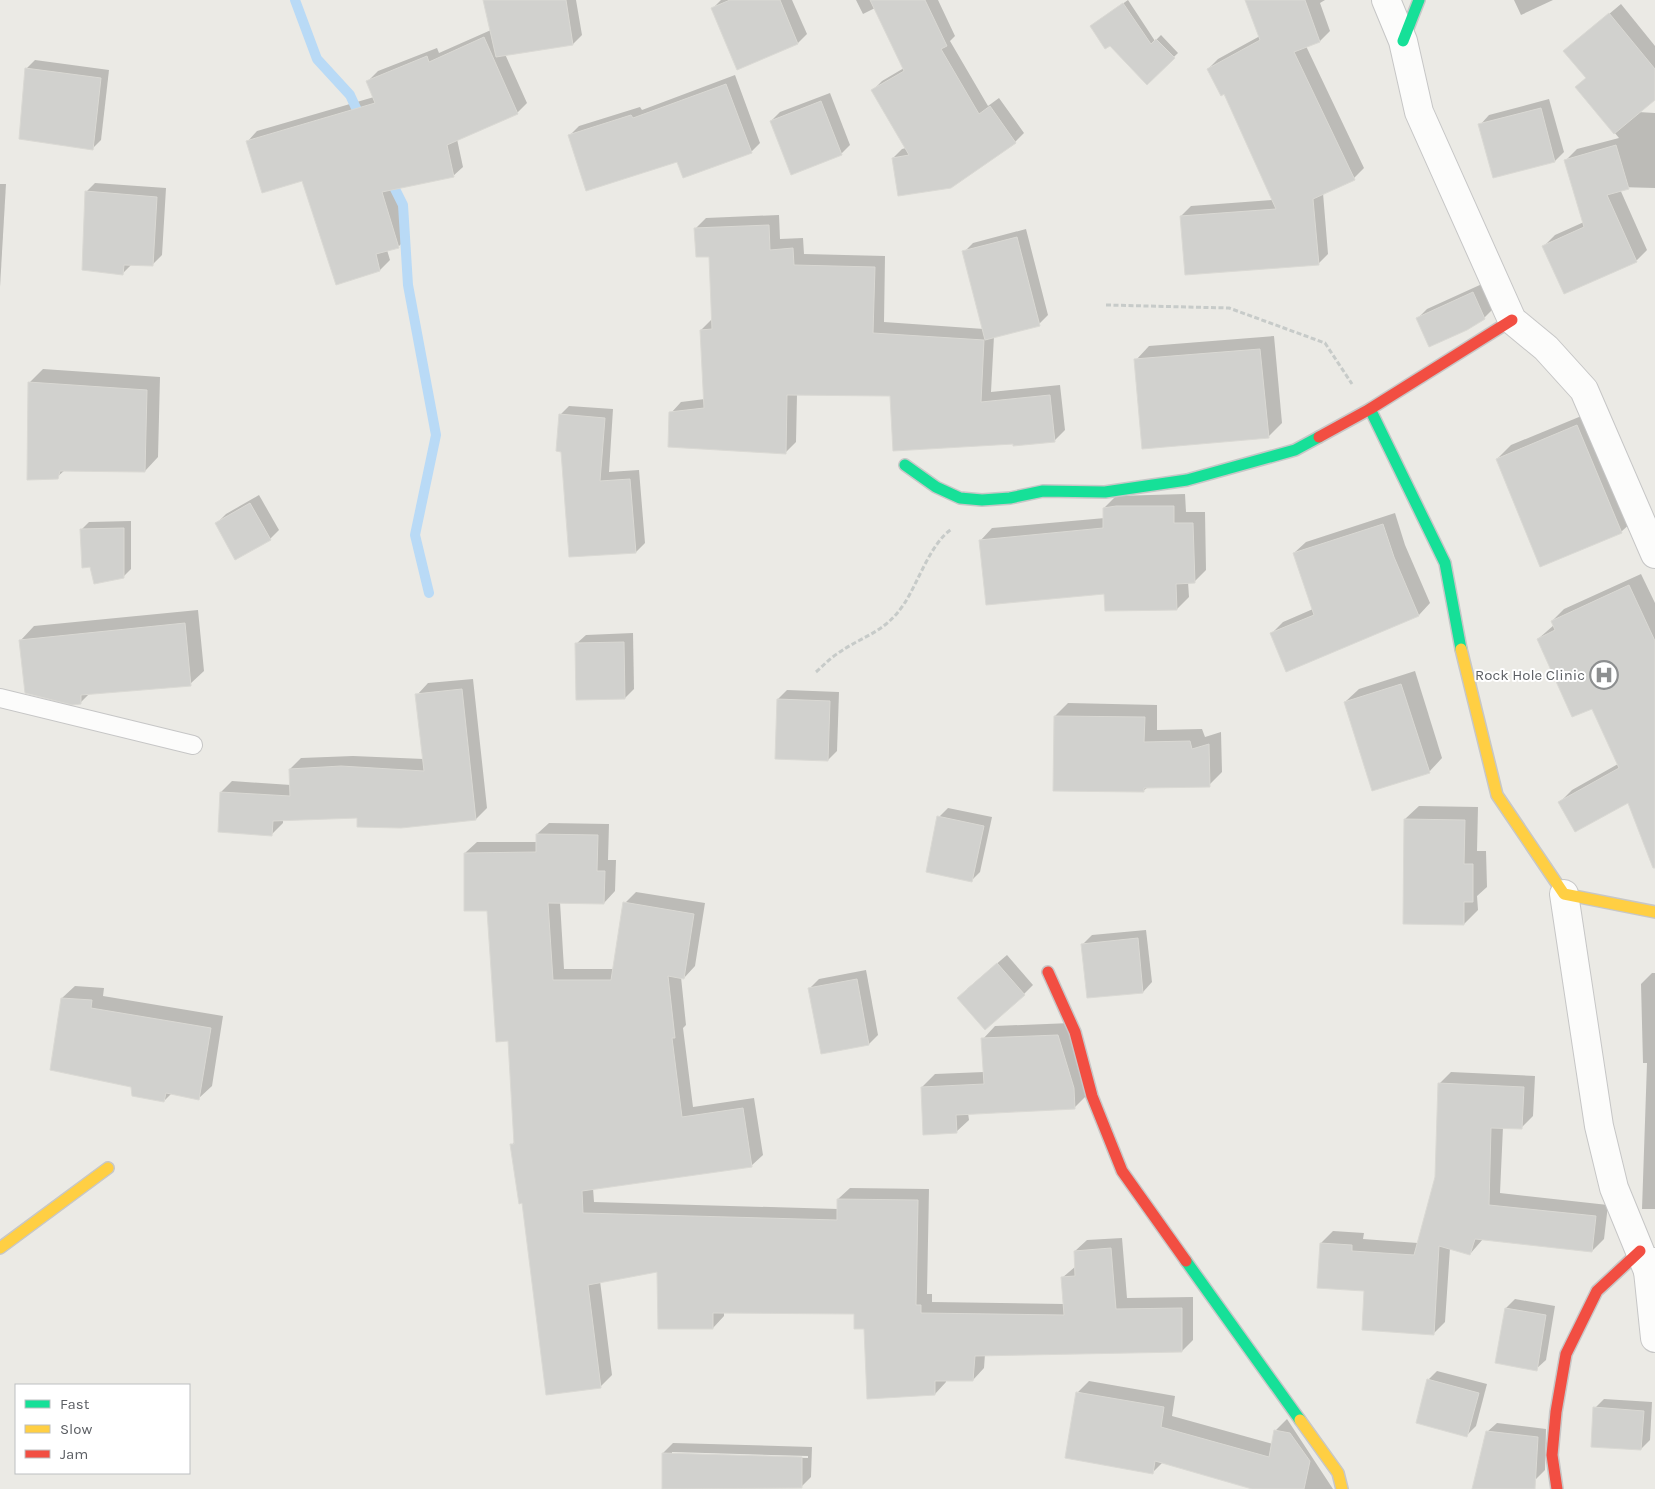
<svg xmlns="http://www.w3.org/2000/svg" width="1655" height="1489" viewBox="0 0 1655 1489" font-family="Karla,sans-serif">
<style>
.shadow{fill:#0003;fill-rule:evenodd}
.lines{fill:none;stroke-linecap:round;stroke-linejoin:round}
.stream{stroke:#b9daf6;stroke-width:10}
.building{fill:#d1d1ce;stroke:#dad9d4}
.lane-casing{stroke:#c6c6c6;stroke-width:20}
.street-casing{stroke:#c6c6c6;stroke-width:30}
.fast-casing{stroke:#c7c7c7;stroke-width:14}
.slow-casing{stroke:#c7c7c7;stroke-width:14}
.jam-casing{stroke:#c7c7c7;stroke-width:14}
.path{stroke:#c7cbc9;stroke-width:3;stroke-dasharray:5 2.5;stroke-linecap:butt}
.lane{stroke:#fcfcfb;stroke-width:18}
.street{stroke:#fcfcfb;stroke-width:28}
.fast{stroke:#16e098;stroke-width:11}
.slow{stroke:#ffcf43;stroke-width:11}
.jam{stroke:#f24e42;stroke-width:11}
.labels{text-anchor:middle;dominant-baseline:central;stroke-width:4;stroke-linejoin:round;paint-order:stroke}
.poi-label{font-size:15px;fill:#5b5e63;stroke:#fff;text-anchor:end}
</style>
<rect width="100%" height="100%" fill="#ebeae5"/>
<!-- shadow -->
<g class="shadow">
<polygon points="484,0 576,0 582,35 573,44 505,54 527,103 517,113 457,139 463,167 453,176 393,188 408,237 398,247 387,250 390,260 380,270 337,283 303,180 248,141 257,131 374,97 368,81 378,71 437,48 439,53 491,30"/>
<polygon points="721,0 792,0 807,34 798,43 738,68 712,9"/>
<polygon points="856,0 938,0 955,36 950,41 988,106 999,98 1024,133 1015,142 893,158 902,149 906,148 873,90 882,81 904,68 875,8 863,14"/>
<polygon points="1128,0 1155,41 1161,35 1178,53 1147,83 1091,26"/>
<polygon points="1246,0 1325,0 1320,3 1330,31 1320,41 1306,46 1364,168 1354,178 1323,193 1328,254 1318,264 1181,216 1191,206 1273,200 1225,93 1208,69 1218,59 1260,36"/>
<polygon points="1514,0 1553,0 1521,15"/>
<polygon points="1621,4 1655,46 1655,99 1638,112 1655,113 1655,188 1619,187 1647,250 1637,260 1565,293 1544,246 1555,235 1584,222 1566,160 1577,149 1619,138 1577,87 1587,77 1565,51"/>
<polygon points="35,60 109,70 101,140 92,149 26,69"/>
<polygon points="735,75 760,143 751,152 570,135 579,126 640,107 642,110"/>
<polygon points="830,93 850,145 841,154 771,121 780,112"/>
<polygon points="1549,99 1564,152 1555,161 1480,125 1489,115"/>
<polygon points="95,183 166,188 162,255 153,264 131,265 122,274 86,192"/>
<polygon points="0,184 6,184 0,287"/>
<polygon points="779,215 780,239 803,238 804,254 885,256 884,322 984,329 964,252 973,243 1026,229 1048,315 1039,324 994,336 991,392 1060,385 1065,430 1054,441 1014,443 891,395 797,394 796,442 785,453 671,413 681,402 705,399 701,330 712,319 710,255 695,229 706,218"/>
<polygon points="1482,284 1493,309 1484,318 1418,318 1427,309"/>
<polygon points="1274,336 1282,423 1268,437 1136,360 1149,346"/>
<polygon points="43,369 160,377 158,457 145,471 65,470 57,477 29,383"/>
<polygon points="569,406 613,409 609,472 639,470 645,543 636,552 560,415"/>
<polygon points="1591,412 1635,519 1621,532 1497,459 1511,445"/>
<polygon points="1185,494 1186,512 1205,512 1206,570 1194,582 1188,582 1189,597 1177,609 1106,592 981,540 992,528 1105,518 1104,508 1116,496"/>
<polygon points="259,495 279,530 270,539 217,523 226,514"/>
<polygon points="1395,513 1405,545 1430,603 1419,615 1287,670 1271,634 1283,622 1313,609 1294,553 1306,542"/>
<polygon points="131,521 131,569 123,577 91,566 81,530 89,522"/>
<polygon points="1641,574 1655,603 1655,845 1628,801 1560,802 1572,790 1618,764 1592,707 1538,639 1554,625 1552,621 1564,609"/>
<polygon points="198,610 204,671 190,684 90,693 80,703 21,640 34,626"/>
<polygon points="633,633 634,689 625,698 576,644 586,635"/>
<polygon points="1415,671 1442,758 1429,772 1345,702 1359,689"/>
<polygon points="473,679 487,808 476,819 359,816 283,819 283,823 272,834 221,792 232,781 291,785 290,769 301,758 353,756 424,759 417,695 428,683"/>
<polygon points="787,690 839,692 837,751 828,760 778,699"/>
<polygon points="1068,703 1157,705 1157,730 1202,729 1205,737 1221,732 1222,772 1209,785 1148,787 1143,791 1055,716"/>
<polygon points="1419,806 1478,807 1477,851 1486,851 1487,887 1477,896 1478,910 1464,924 1405,819"/>
<polygon points="948,808 992,817 980,872 971,881 939,817"/>
<polygon points="549,823 609,824 608,860 616,860 615,891 604,903 560,902 564,969 614,969 625,903 636,892 705,903 695,966 684,978 681,977 686,1025 683,1028 693,1107 754,1098 763,1155 751,1166 593,1188 594,1202 838,1209 838,1199 850,1188 929,1189 927,1294 932,1294 932,1302 1064,1304 1062,1278 1076,1266 1075,1251 1087,1240 1122,1238 1127,1298 1193,1297 1193,1340 1182,1351 985,1354 984,1368 973,1380 946,1379 946,1382 935,1394 865,1328 855,1313 724,1312 724,1316 713,1328 659,1271 600,1281 612,1375 600,1387 523,1202 512,1145 515,1141 509,1040 488,910 465,853 477,842 537,842 537,834"/>
<polygon points="1146,930 1152,982 1143,992 1083,944 1092,935"/>
<polygon points="1007,955 1033,985 1024,994 967,989"/>
<polygon points="866,970 878,1035 869,1044 822,1053 810,988 819,979"/>
<polygon points="1652,973 1655,973 1655,1209 1642,1209 1647,1063 1643,1063 1641,984"/>
<polygon points="75,986 104,988 103,996 223,1016 212,1086 199,1098 172,1093 164,1101 132,1086 62,998"/>
<polygon points="1071,1023 1087,1095 1074,1108 968,1113 969,1120 956,1132 922,1087 935,1074 984,1072 983,1039 995,1026"/>
<polygon points="1451,1072 1535,1076 1533,1116 1521,1128 1503,1127 1500,1193 1608,1205 1604,1239 1592,1251 1483,1239 1470,1254 1450,1248 1445,1322 1433,1334 1366,1290 1321,1243 1333,1231 1364,1233 1363,1239 1418,1243 1436,1178 1439,1084"/>
<polygon points="1515,1299 1555,1306 1546,1360 1536,1369 1497,1362 1506,1308"/>
<polygon points="1437,1371 1487,1384 1476,1426 1467,1435 1428,1380"/>
<polygon points="1089,1381 1175,1396 1172,1416 1273,1444 1275,1431 1287,1419 1333,1489 1257,1489 1163,1462 1153,1472 1067,1457 1078,1392"/>
<polygon points="1604,1399 1652,1402 1650,1440 1641,1449 1595,1408"/>
<polygon points="1497,1423 1546,1429 1545,1470 1536,1479 1520,1477 1517,1489 1474,1489 1487,1432"/>
<path d="M673,1443L812,1447L811,1477L801,1487L662,1489L663,1453ZM672,1452L808,1456V1458L672,1454Z"/>
</g>
<g class="lines">
<!-- stream -->
<g class="stream">
<polyline points="295,0 317,59 350,95 362,121"/>
<polyline points="389,177 403,205 408,285 436,435 415,535 429,593"/>
</g>
</g>
<!-- building -->
<g class="building">
<polygon points="483,0 566,0 573,45 496,57"/>
<polygon points="730,0 780,0 798,44 737,70 711,8"/>
<polygon points="870,0 925,0 947,46 941,49 979,114 990,106 1016,143 951,188 898,196 892,158 909,155 871,90 904,71"/>
<polygon points="1245,0 1305,0 1320,42 1294,52 1355,180 1313,199 1319,265 1185,275 1180,216 1276,209 1224,94 1221,96 1207,69 1260,40"/>
<polygon points="1123,3 1151,44 1156,39 1175,58 1147,85 1110,46 1105,49 1090,26"/>
<polygon points="1609,13 1655,69 1655,100 1614,134 1575,87 1586,78 1563,51"/>
<polygon points="484,37 518,114 447,145 454,177 382,192 399,248 376,254 380,271 336,285 302,181 262,193 246,141 375,103 366,81 427,56 429,62"/>
<polygon points="25,68 101,78 93,150 19,139"/>
<polygon points="726,84 752,153 683,178 677,162 586,191 568,135 631,115 633,118"/>
<polygon points="821,101 842,155 791,175 770,121"/>
<polygon points="1541,108 1555,162 1493,178 1478,124"/>
<polygon points="1616,145 1629,189 1607,195 1637,262 1564,294 1542,246 1584,227 1564,160"/>
<polygon points="85,191 157,197 153,266 124,265 123,275 82,270"/>
<polygon points="769,225 770,250 793,248 794,265 875,267 873,333 984,340 981,402 1050,395 1055,442 1013,446 1013,444 893,451 890,396 787,395 786,454 668,447 669,412 704,408 700,330 712,329 709,257 696,257 694,228"/>
<polygon points="1017,237 1040,326 985,340 962,251"/>
<polygon points="1473,292 1485,319 1467,330 1429,347 1416,318"/>
<polygon points="1260,349 1269,438 1142,449 1134,359"/>
<polygon points="28,382 147,390 145,472 60,471 58,479 27,480"/>
<polygon points="559,414 605,418 600,481 630,479 636,553 569,557 561,452 556,451"/>
<polygon points="1577,425 1622,533 1540,567 1496,459"/>
<polygon points="250,503 271,540 235,560 215,523"/>
<polygon points="1116,506 1174,506 1174,523 1193,523 1195,583 1176,584 1177,610 1105,611 1104,594 986,605 979,540 1103,528 1103,508"/>
<polygon points="1383,524 1394,557 1419,616 1286,672 1270,633 1314,615 1293,553"/>
<polygon points="124,528 124,578 94,584 90,567 82,568 80,529"/>
<polygon points="1629,585 1655,641 1655,868 1653,868 1628,803 1575,832 1558,802 1619,768 1592,709 1572,717 1537,639 1555,630 1551,621"/>
<polygon points="185,623 191,686 81,695 81,704 72,705 25,693 19,640"/>
<polygon points="624,642 625,699 576,700 575,643"/>
<polygon points="1401,684 1430,773 1372,791 1344,702"/>
<polygon points="462,689 476,820 401,828 357,827 357,818 273,821 272,836 218,832 220,792 290,796 289,769 341,766 424,771 415,694"/>
<polygon points="777,699 830,701 828,761 775,759"/>
<polygon points="1054,716 1145,717 1144,742 1190,741 1192,749 1209,744 1210,787 1144,788 1144,792 1053,791"/>
<polygon points="937,816 984,826 972,882 926,872"/>
<polygon points="1404,819 1465,820 1464,864 1473,864 1473,902 1464,902 1464,925 1403,924"/>
<polygon points="536,834 598,835 597,871 605,871 604,904 548,903 553,980 611,980 623,902 694,914 684,979 668,976 675,1038 672,1038 682,1117 743,1108 752,1167 582,1191 583,1213 837,1220 837,1199 918,1200 916,1305 921,1305 921,1313 1064,1315 1061,1277 1075,1276 1074,1251 1111,1248 1116,1309 1182,1308 1182,1352 975,1356 973,1381 935,1381 935,1395 867,1399 864,1329 854,1329 854,1314 713,1313 713,1329 658,1329 657,1272 588,1285 601,1388 546,1395 522,1203 519,1204 510,1144 514,1144 508,1041 496,1042 487,911 464,911 464,853 536,852"/>
<polygon points="1138,938 1143,993 1087,998 1081,944"/>
<polygon points="997,963 1025,995 985,1030 957,998"/>
<polygon points="857,979 869,1045 821,1054 808,988"/>
<polygon points="61,998 92,1000 91,1008 211,1028 199,1100 166,1093 164,1102 132,1096 131,1087 50,1070"/>
<polygon points="1058,1035 1074,1088 1075,1109 956,1115 957,1133 923,1135 921,1087 984,1084 981,1038"/>
<polygon points="1438,1083 1524,1087 1522,1129 1491,1128 1489,1205 1596,1216 1592,1252 1475,1239 1470,1255 1439,1246 1434,1335 1362,1330 1364,1291 1317,1288 1320,1243 1352,1245 1352,1251 1414,1255 1435,1177"/>
<polygon points="1505,1308 1546,1315 1537,1371 1495,1363"/>
<polygon points="1427,1379 1479,1393 1467,1437 1416,1423"/>
<polygon points="1076,1392 1164,1407 1161,1427 1269,1457 1274,1430 1290,1433 1310,1461 1304,1489 1252,1489 1155,1461 1153,1474 1065,1458"/>
<polygon points="1593,1407 1644,1411 1641,1450 1591,1447"/>
<polygon points="1486,1431 1538,1437 1535,1489 1472,1489"/>
<polygon points="662,1453 802,1457 802,1488 662,1489"/>
</g>
<g class="lines">
<defs>
<polyline id="lane" points="0,698 193,745"/>
<g id="street">
<polyline points="1386,0 1403,41 1419,112 1512,320 1546,348 1584,390 1655,554"/>
<polyline points="1564,894 1599,1126 1614,1188 1648,1271"/>
<polyline points="1655,1262 1648,1271 1655,1338"/>
</g>
<g id="fast">
<polyline points="1403,41 1419,0"/>
<polyline points="1370,409 1445,563 1461,649"/>
<polyline points="905,465 936,487 960,498 982,500 1010,498 1043,491 1105,492 1187,480 1295,450 1319,437"/>
<polyline points="1186,1261 1300,1420"/>
</g>
<g id="slow">
<polyline points="1461,649 1497,795 1564,894 1655,912"/>
<polyline points="0,1248 108,1168"/>
<polyline points="1300,1420 1338,1473 1342,1489"/>
</g>
<g id="jam">
<polyline points="1319,437 1370,409 1512,320"/>
<polyline points="1048,972 1075,1032 1092,1096 1122,1171 1186,1261"/>
<polyline points="1557,1489 1552,1455 1556,1412 1566,1354 1597,1291 1640,1251"/>
</g>
</defs>
<!-- lane casing -->
<use href="#lane" class="lane-casing"/>
<!-- street casing -->
<use href="#street" class="street-casing"/>
<!-- fast casing -->
<use href="#fast" class="fast-casing"/>
<!-- slow casing -->
<use href="#slow" class="slow-casing"/>
<!-- jam casing -->
<use href="#jam" class="jam-casing"/>
<!-- path -->
<g class="path">
<polyline points="1106,305 1229,308 1325,343 1352,384"/>
<path d="M816,672C823,666 829,659 837,654C863,635 884,634 904,604C918,583 931,542 952,529"/>
</g>
<!-- lane -->
<use href="#lane" class="lane"/>
<!-- street -->
<use href="#street" class="street"/>
<!-- fast -->
<use href="#fast" class="fast"/>
<!-- slow -->
<use href="#slow" class="slow"/>
<!-- jam -->
<use href="#jam" class="jam"/>
</g>
<!-- icons -->
<defs>
<symbol id="hospital-ring" viewBox="-11 -11 22 22"><circle r="9.5" fill="#fff" stroke="#8d8f90" stroke-width="1.5"/><path d="M-5-5h3v3.5h4V-5h3V5h-3V1.5h-4V5h-3Z" fill="#8d8f90"/></symbol>
</defs>
<g fill-rule="evenodd">
<use href="#hospital-ring" x="1588" y="659" width="32" height="32"/>
</g>
<g class="labels">
<!-- poi labels -->
<g class="poi-label">
<text x="1585" y="675">Rock Hole Clinic</text>
</g>
</g>
<!-- legend -->
<rect x="15" y="1384" width="175" height="90" fill="#ffffff" stroke="#bdbfc1"/>
<rect x="25" y="1400" width="25" height="8" fill="#16e098" stroke="#bdbfc1"/>
<text x="60" y="1409" font-size="15" fill="#5b5e63">Fast</text>
<rect x="25" y="1425" width="25" height="8" fill="#ffcf43" stroke="#bdbfc1"/>
<text x="60" y="1434" font-size="15" fill="#5b5e63">Slow</text>
<rect x="25" y="1450" width="25" height="8" fill="#f24e42" stroke="#bdbfc1"/>
<text x="60" y="1459" font-size="15" fill="#5b5e63">Jam</text>
</svg>
